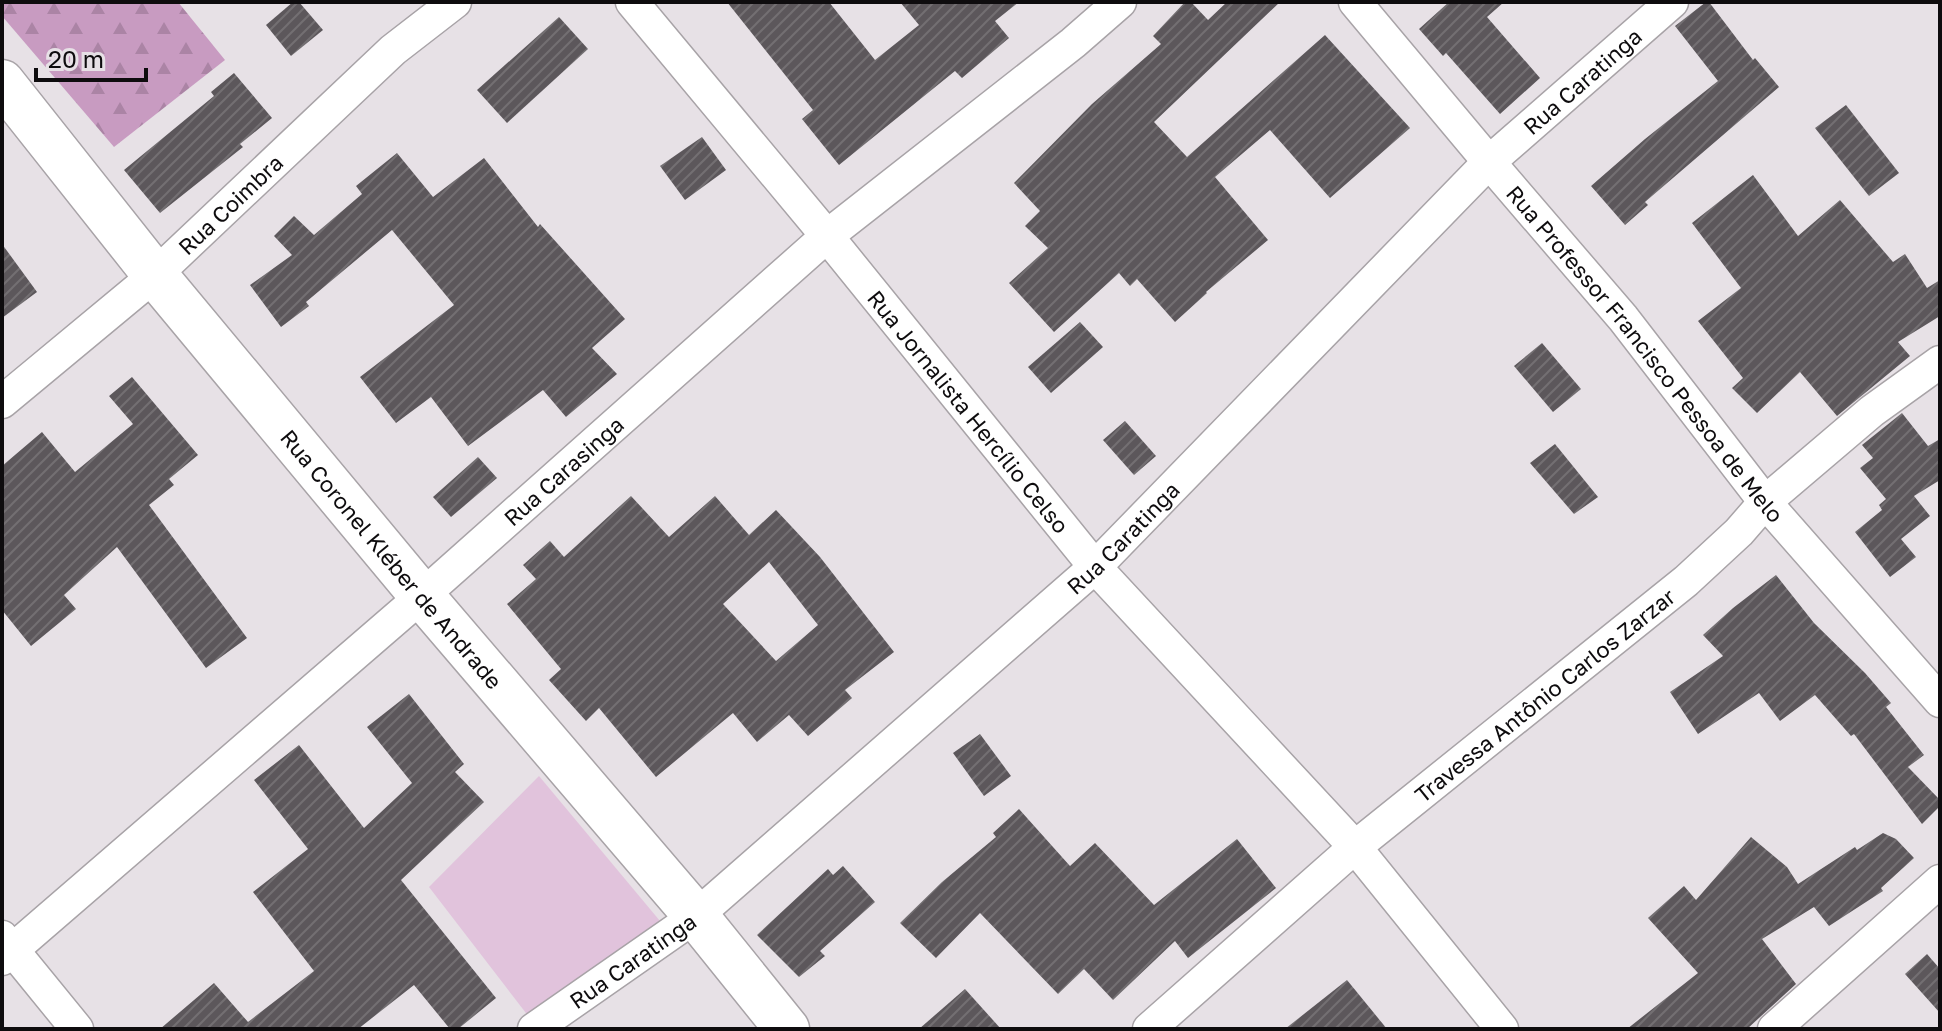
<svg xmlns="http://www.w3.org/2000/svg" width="1942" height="1031" viewBox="0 0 1942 1031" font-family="'Golos Text',sans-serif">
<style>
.grass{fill:#e1c3dc}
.forest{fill:url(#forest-firs)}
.building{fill:url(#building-hatch);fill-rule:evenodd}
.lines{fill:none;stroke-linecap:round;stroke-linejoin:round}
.street-casing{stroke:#a8a3a7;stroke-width:35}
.secondary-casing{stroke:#a8a3a7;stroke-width:47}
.street{stroke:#fff;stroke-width:32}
.secondary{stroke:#fff;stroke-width:44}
.labels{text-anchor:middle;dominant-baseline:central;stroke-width:8;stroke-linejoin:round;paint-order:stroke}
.street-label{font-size:22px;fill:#0e0c0e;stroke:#e7e1e6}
</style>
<defs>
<pattern id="forest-firs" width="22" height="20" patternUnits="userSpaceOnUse" patternTransform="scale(2)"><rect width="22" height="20" fill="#c89bc1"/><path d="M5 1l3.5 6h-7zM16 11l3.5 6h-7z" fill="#ab84a5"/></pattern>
<pattern id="building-hatch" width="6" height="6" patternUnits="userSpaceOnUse" patternTransform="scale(2)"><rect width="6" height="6" fill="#5c575b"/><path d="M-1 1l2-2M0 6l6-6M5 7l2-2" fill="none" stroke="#736f72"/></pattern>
</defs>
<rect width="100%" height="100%" fill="#e7e1e6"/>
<!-- grass -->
<polygon class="grass" points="539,776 660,921 529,1017 429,887"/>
<!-- forest -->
<polygon class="forest" points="2,2 178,2 225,60 114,147 2,16"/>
<!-- building -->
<g class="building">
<polygon points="293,2 299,2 323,30 291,56 266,25"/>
<polygon points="727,2 829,2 875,60 919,25 900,2 1019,2 995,21 1009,38 962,78 955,71 839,165 802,119 813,110"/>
<polygon points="1185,2 1191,2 1208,20 1227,2 1280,2 1154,122 1187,157 1325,35 1410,128 1330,198 1270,130 1215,177 1268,240 1206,292 1207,293 1175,322 1137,279 1130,286 1119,273 1054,332 1009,283 1048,248 1025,226 1040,211 1014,183 1092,104 1161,44 1153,36"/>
<polygon points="1449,2 1504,2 1487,17 1540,78 1500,114 1446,53 1443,56 1419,29"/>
<polygon points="1706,2 1709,2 1753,60 1755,58 1779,87 1645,202 1648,205 1625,225 1591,186 1645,139 1718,81 1675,26"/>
<polygon points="559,17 588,49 507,123 477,90"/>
<polygon points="234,73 272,118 240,144 243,147 160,213 124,170 214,96 211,92"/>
<polygon points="1846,105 1899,173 1869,196 1815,128"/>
<polygon points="702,137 726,170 685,200 660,166"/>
<polygon points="397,153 433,197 484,158 538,227 540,224 625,319 592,348 617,374 566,417 543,390 468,446 431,397 396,423 360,377 454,305 392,230 306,302 309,306 281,327 250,285 292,255 274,236 294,216 314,235 362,194 356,186"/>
<polygon points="1753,175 1798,236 1840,200 1893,262 1905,254 1927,288 1940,280 1940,316 1898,342 1910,356 1837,416 1800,372 1757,413 1732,388 1743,378 1698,321 1741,288 1692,223"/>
<polygon points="2,244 37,292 2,318"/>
<polygon points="1080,322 1103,347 1051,393 1028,367"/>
<polygon points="1542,343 1581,389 1553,412 1514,366"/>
<polygon points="132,377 198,455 169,479 174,485 149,505 247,638 206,668 117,547 64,595 76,609 31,646 2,610 2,466 42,432 75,472 133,424 109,396"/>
<polygon points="1902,413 1928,446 1940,439 1940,480 1914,496 1930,516 1901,539 1916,557 1890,577 1855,532 1882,510 1879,505 1886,499 1860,468 1873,458 1862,445"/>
<polygon points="1125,421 1156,456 1134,475 1103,440"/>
<polygon points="1555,444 1598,497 1574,514 1530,463"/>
<polygon points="478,457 497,478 451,517 433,497"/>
<path d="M631,496L669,537L715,496L749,535L776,510L820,557L894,652L845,690L852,698L808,736L789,715L757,742L733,713L656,777L599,708L586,721L549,680L561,669L507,604L536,579L523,565L550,541L564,557ZM769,562L818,625L776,661L723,604Z"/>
<polygon points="1776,575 1814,623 1865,673 1891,703 1886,707 1924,755 1908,767 1940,800 1940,806 1922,824 1854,734 1851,736 1815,695 1780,721 1759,693 1698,734 1670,692 1723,656 1703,635 1733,608"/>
<polygon points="409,694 464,764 455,772 484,802 401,880 496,998 458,1029 450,1029 414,985 358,1029 160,1029 214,983 248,1022 314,971 253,892 308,849 254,780 299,745 364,828 412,783 367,727"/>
<polygon points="980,734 1011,776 984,796 953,753"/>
<polygon points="1019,809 1070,866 1095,843 1154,905 1237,839 1276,888 1188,958 1175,941 1113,1000 1084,969 1058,994 980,913 936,958 900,923 942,882 996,837 993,833"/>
<polygon points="1883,833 1896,839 1914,858 1881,888 1883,891 1829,926 1814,907 1762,939 1796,984 1747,1029 1627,1029 1698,973 1648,918 1684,886 1696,900 1751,837 1787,867 1798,884 1855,847 1857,850"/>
<polygon points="843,866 875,902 820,951 825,956 799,977 757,935 828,869 833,875"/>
<polygon points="1927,954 1940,969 1940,1013 1905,974"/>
<polygon points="1347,980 1387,1029 1285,1029"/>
<polygon points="965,989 1001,1029 919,1029"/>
</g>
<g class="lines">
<defs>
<g id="street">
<path id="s1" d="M632,2L827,236L1095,567L1355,847L1502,1029"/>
<path id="s2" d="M1355,2L1489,162L1623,318L1765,502L1940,701"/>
<path id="s3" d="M2,402L155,275L393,50L455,2"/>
<polyline points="2,937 77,1029"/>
<path id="s4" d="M2,959L422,596L827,236L1073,43L1120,2"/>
<path id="s5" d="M534,1029L696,916L1095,567L1489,162L1672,2"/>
<path id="s6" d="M1149,1029L1355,847L1686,581L1739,532L1765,502L1872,411L1940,362"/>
<polyline points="1774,1029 1940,881"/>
</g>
<g id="secondary">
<path id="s7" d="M2,82L155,275L422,596L696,916L787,1029"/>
</g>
</defs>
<!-- street casing -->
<use href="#street" class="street-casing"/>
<!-- secondary casing -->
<use href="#secondary" class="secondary-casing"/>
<!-- street -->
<use href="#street" class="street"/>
<!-- secondary -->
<use href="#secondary" class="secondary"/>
</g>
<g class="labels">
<!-- street labels -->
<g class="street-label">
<text stroke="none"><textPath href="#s5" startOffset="1416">Rua Caratinga</textPath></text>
<text stroke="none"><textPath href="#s3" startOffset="302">Rua Coimbra</textPath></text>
<text stroke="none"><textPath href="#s2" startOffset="456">Rua Professor Francisco Pessoa de Melo</textPath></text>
<text stroke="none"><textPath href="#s1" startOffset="530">Rua Jornalista Hercílio Celso</textPath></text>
<text stroke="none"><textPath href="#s4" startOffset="744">Rua Carasinga</textPath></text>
<text stroke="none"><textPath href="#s5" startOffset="768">Rua Caratinga</textPath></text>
<text stroke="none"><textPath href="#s7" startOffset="616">Rua Coronel Kléber de Andrade</textPath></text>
<text stroke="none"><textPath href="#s6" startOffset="518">Travessa Antônio Carlos Zarzar</textPath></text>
<text stroke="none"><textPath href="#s5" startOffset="120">Rua Caratinga</textPath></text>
</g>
</g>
<!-- border -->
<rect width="1942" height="1031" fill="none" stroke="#0e0c0e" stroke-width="8"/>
<!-- scale -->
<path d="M36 68v12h110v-12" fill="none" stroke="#0e0c0e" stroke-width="4"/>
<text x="48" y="68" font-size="24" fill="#0e0c0e" stroke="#e7e1e6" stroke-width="6" paint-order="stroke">20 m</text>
</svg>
